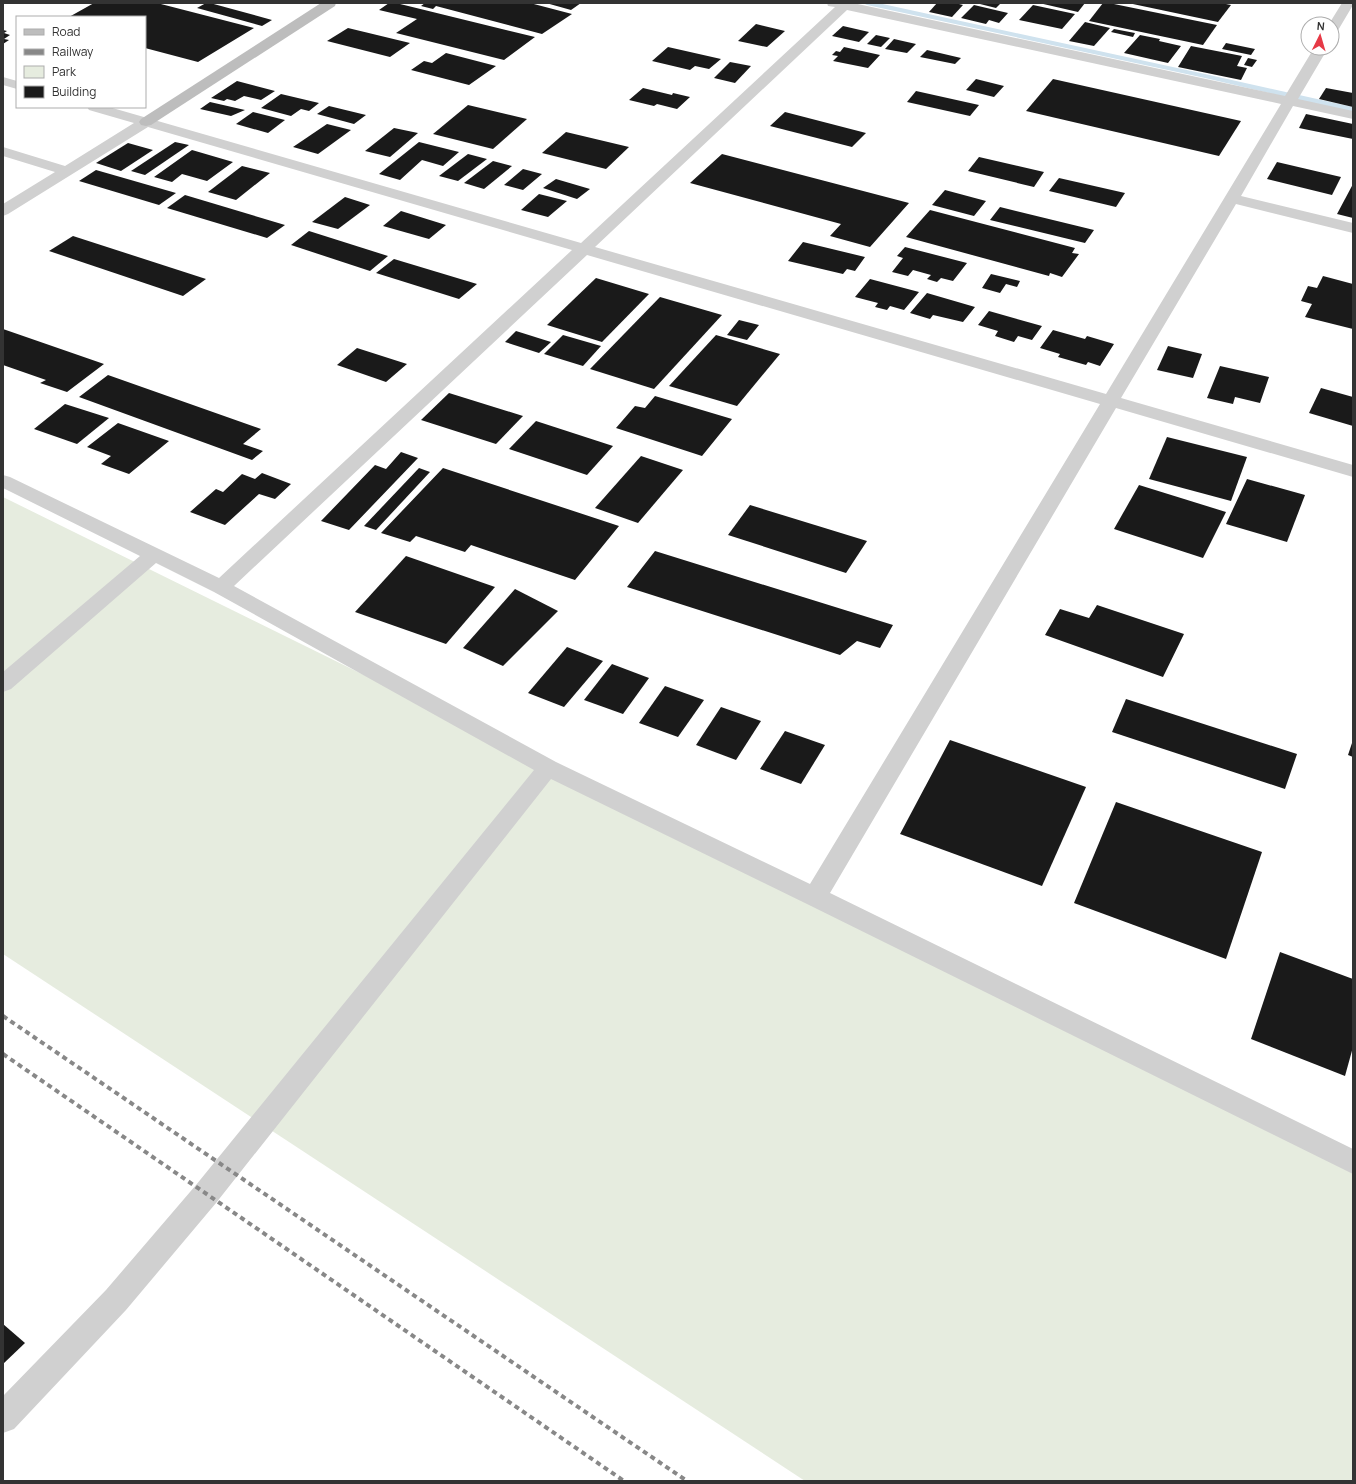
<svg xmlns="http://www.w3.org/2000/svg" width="1356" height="1484" viewBox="0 0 1356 1484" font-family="Manrope,sans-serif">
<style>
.green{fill:#e6ecdf}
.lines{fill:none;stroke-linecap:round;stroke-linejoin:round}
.stream{fill:#cfe2ee;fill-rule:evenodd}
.building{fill:#1a1a1a}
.street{fill:#d0d0d0;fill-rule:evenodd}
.secondary{fill:#bdbdbd;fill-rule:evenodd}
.rail{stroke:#888;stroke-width:4;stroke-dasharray:5 4;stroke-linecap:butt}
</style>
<rect width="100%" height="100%" fill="#fff"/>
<!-- green -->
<polygon class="green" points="3,497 1353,1163 1353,1481 805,1481 3,954"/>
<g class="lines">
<!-- stream -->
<polygon class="stream" points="863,3 878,3 1205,74 1353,107 1353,113 1205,78 867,5"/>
</g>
<!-- building -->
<g class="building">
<polygon points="94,3 157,3 254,28 198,62 145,48 145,17 69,17"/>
<polygon points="206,3 210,3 272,20 262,26 197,8"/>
<polygon points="389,3 396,3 535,37 504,60 396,33 417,19 379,10"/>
<polygon points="425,3 530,3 572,14 542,34 436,6 433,9 421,6"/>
<polygon points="546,3 581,3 571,10"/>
<polygon points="937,3 955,3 963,5 952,17 929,12"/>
<polygon points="976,3 1001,3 996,8"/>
<polygon points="1039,3 1085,3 1078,12"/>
<polygon points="1103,3 1109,3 1217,25 1203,45 1089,21"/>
<polygon points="1128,3 1221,3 1231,5 1218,22"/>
<polygon points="974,5 1008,13 999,23 989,20 986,24 961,18"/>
<polygon points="1033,5 1075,14 1062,29 1019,20"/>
<polygon points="1085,22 1110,28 1094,46 1069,41"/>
<polygon points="756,24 785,31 767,47 738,41"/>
<polygon points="843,26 869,32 859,42 832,36"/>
<polygon points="348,28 410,43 390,57 327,41"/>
<polygon points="1114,29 1135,33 1133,37 1111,32"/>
<polygon points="3,30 7,31 4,33 10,35 4,39 9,40 3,44"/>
<polygon points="876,35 890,38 881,47 867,44"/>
<polygon points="1140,35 1160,39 1159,41 1181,46 1168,63 1124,53"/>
<polygon points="894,39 916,44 907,53 885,49"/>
<polygon points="1226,43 1255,49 1251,55 1222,49"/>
<polygon points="1191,46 1242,56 1237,66 1247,68 1241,80 1178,67"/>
<polygon points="668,47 721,59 709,69 695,66 690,70 652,61"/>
<polygon points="844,47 880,55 868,68 833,61 838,56 832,55 836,51 840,52"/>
<polygon points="927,50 961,58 955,64 920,57"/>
<polygon points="446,53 496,66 469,85 411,70 424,61 432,63"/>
<polygon points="1248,58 1257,60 1252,67 1244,65"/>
<polygon points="730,62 751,66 735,83 714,78"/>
<polygon points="976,79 1004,86 994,97 966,90"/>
<polygon points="1053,79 1241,121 1219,156 1026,111"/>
<polygon points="237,81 275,91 261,100 244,96 235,101 227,99 224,101 211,98"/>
<polygon points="643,88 672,95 673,93 690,97 677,109 657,104 654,106 629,100"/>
<polygon points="1326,88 1353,93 1353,107 1319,99"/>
<polygon points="916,91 979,105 970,116 907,102"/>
<polygon points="281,94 319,103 309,111 301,109 291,116 261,108"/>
<polygon points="210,102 245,110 231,116 200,109"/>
<polygon points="468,105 527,119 493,149 433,134"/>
<polygon points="329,106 366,115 354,124 317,114"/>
<polygon points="253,112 285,120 268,133 236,124"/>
<polygon points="785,112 866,133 852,147 770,126"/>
<polygon points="1306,114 1353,124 1353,139 1299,128"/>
<polygon points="327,124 351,130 318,154 293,147"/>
<polygon points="394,128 418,133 390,157 365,151"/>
<polygon points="566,132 629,147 606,169 542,153"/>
<polygon points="175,142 189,145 145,175 131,171"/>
<polygon points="419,142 459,152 443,166 422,160 400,180 379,174"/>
<polygon points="128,143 153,150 121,171 96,163"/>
<polygon points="192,150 233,162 207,181 182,174 172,182 154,177"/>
<polygon points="468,154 487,159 458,181 439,176"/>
<polygon points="722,154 909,203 870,247 830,236 841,224 690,183"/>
<polygon points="979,157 1044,172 1034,187 968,171"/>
<polygon points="493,161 512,166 484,189 464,183"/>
<polygon points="1277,162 1341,177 1332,195 1267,179"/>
<polygon points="242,166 270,173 236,200 208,192"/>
<polygon points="523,169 542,174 523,190 504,185"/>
<polygon points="96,170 176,193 159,205 79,181"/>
<polygon points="1059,178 1125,193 1116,207 1049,191"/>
<polygon points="556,179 590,189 577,199 543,188"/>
<polygon points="1353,184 1353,218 1337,214"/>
<polygon points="945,190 986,201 974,216 932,205"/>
<polygon points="539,194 567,201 548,217 521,210"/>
<polygon points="185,195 285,225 267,238 167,208"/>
<polygon points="345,197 370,205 338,229 312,222"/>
<polygon points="1000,207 1094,230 1085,243 990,220"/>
<polygon points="930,210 1075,248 1072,253 1079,254 1062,277 1050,273 1049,276 906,237"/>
<polygon points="401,211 446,225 429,239 383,226"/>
<polygon points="309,231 388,256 370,271 291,245"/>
<polygon points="73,236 206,279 183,296 49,251"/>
<polygon points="803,242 865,257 855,271 847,269 843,274 788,261"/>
<polygon points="905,247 967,263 953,281 941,278 937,282 927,279 931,275 913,270 908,276 892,272 903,258 897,256"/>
<polygon points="394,259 477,284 459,299 376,273"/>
<polygon points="991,274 1020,281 1017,287 1006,284 1000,293 982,288"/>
<polygon points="1323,276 1353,284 1353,329 1305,317 1312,304 1301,301 1308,286 1317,288"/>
<polygon points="596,278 649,294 602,342 547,325"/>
<polygon points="870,279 919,292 904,310 890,306 887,310 875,307 878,303 855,297"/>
<polygon points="927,293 975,307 963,322 933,315 930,319 910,313"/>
<polygon points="660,297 722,315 654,389 590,369"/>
<polygon points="989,311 1042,326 1032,340 1018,336 1014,342 995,336 998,331 978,325"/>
<polygon points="739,320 759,325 747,340 727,335"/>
<polygon points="3,329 104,364 67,392 40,383 46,380 3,365"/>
<polygon points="1053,330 1085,339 1087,336 1114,344 1100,366 1088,362 1086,365 1058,357 1060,354 1040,348"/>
<polygon points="516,331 551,342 539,353 505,342"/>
<polygon points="563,335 601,346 583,366 544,354"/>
<polygon points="716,335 780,354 737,406 669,386"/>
<polygon points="1168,346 1202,354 1193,378 1157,370"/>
<polygon points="357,348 407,364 386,382 337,365"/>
<polygon points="1220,366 1269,377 1260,403 1235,397 1233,404 1207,398"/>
<polygon points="108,375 261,429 243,444 263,451 252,460 79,397"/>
<polygon points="1321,388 1353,397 1353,426 1309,413"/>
<polygon points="449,393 523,416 496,444 421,420"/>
<polygon points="655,396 732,419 702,456 616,428 635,406 645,408"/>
<polygon points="65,404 109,418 77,444 34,429"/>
<polygon points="536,421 613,446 587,475 509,449"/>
<polygon points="118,423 169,441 129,474 101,464 111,456 87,447"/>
<polygon points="1167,437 1247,457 1231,501 1149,479"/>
<polygon points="401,452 418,458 349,530 321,521 375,465 386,469"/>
<polygon points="641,456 683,470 638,523 595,508"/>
<polygon points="419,468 430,472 376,530 364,526"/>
<polygon points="443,468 619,526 575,580 471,545 465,552 416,536 410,542 381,533"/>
<polygon points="262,473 291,484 275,499 259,494 225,525 190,512 216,489 223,492 242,474 255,479"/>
<polygon points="1247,479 1305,495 1287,542 1226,524"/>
<polygon points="1139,485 1226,512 1203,558 1114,529"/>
<polygon points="750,505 867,541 846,573 728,535"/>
<polygon points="655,551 893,625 880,648 857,641 840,655 627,587"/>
<polygon points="406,556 495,587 446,644 355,612"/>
<polygon points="515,589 558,611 503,666 463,648"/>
<polygon points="1097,605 1184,634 1163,677 1045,635 1060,609 1089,618"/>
<polygon points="567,647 603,661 564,707 528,693"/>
<polygon points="612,664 649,678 623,714 584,700"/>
<polygon points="665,686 704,700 678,737 639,723"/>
<polygon points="1126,699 1297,754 1285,789 1112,732"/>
<polygon points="721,707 761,721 736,760 696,745"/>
<polygon points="785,731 825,745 801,784 760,769"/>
<polygon points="950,740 1086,787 1042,886 900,834"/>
<polygon points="1353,740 1353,757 1348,755"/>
<polygon points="1116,802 1262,852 1226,959 1074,903"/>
<polygon points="1280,952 1353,979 1353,1047 1345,1076 1251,1039"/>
<polygon points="3,1324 25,1343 3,1364"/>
</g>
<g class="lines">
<!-- street -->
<g class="street">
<path d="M827,3H853L1285,96L1314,48H1328L1298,99L1353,111V119L1293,106L1241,196L1353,223V233L1236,204L1121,398L1353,465V477L1116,408L830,893L1353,1149V1174L807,904L551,779L216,1203L126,1310L14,1429L3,1433V1396L106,1290L196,1185L534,770L214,592L156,563L11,689L3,692V672L140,556L3,488V475L10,477L219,578L572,250L148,127L8,214L3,216V204L55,172L3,156V147L65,166L134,123L89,110L87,107H109L581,243L835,7L828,6ZM847,10L1281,104L1106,394L595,247ZM587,255L1100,404L810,884L556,762L234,586Z"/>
<polygon points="1342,3 1353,3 1353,5 1337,32 1332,33 1332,24 1329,24"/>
<polygon points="3,77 17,81 17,89 3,85"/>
</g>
<!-- secondary -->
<polygon class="secondary" points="321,3 336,3 335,6 151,125 146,126 141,125 139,122 141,119"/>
<!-- rail -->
<g class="rail">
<polyline points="3,1016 687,1481"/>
<polyline points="3,1054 624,1481"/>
</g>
</g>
<!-- border -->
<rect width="1356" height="1484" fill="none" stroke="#333333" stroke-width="8"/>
<!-- legend -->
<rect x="16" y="16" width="130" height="92" fill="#ffffff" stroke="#adadad"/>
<rect x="24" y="29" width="20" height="6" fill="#bdbdbd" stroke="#adadad"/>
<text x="52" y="36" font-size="12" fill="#333333">Road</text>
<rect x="24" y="49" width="20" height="6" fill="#888888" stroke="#adadad"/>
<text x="52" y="56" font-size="12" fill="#333333">Railway</text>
<rect x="24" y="66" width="20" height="12" fill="#e6ecdf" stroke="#adadad"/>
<text x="52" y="76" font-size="12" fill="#333333">Park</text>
<rect x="24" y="86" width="20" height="12" fill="#1a1a1a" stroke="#adadad"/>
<text x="52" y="96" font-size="12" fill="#333333">Building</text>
<!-- north arrow -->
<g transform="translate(1320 36) rotate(5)"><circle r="19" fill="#ffffff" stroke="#adadad"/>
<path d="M0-3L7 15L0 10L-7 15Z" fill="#e63946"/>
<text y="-6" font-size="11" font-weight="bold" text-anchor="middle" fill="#333333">N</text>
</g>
</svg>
